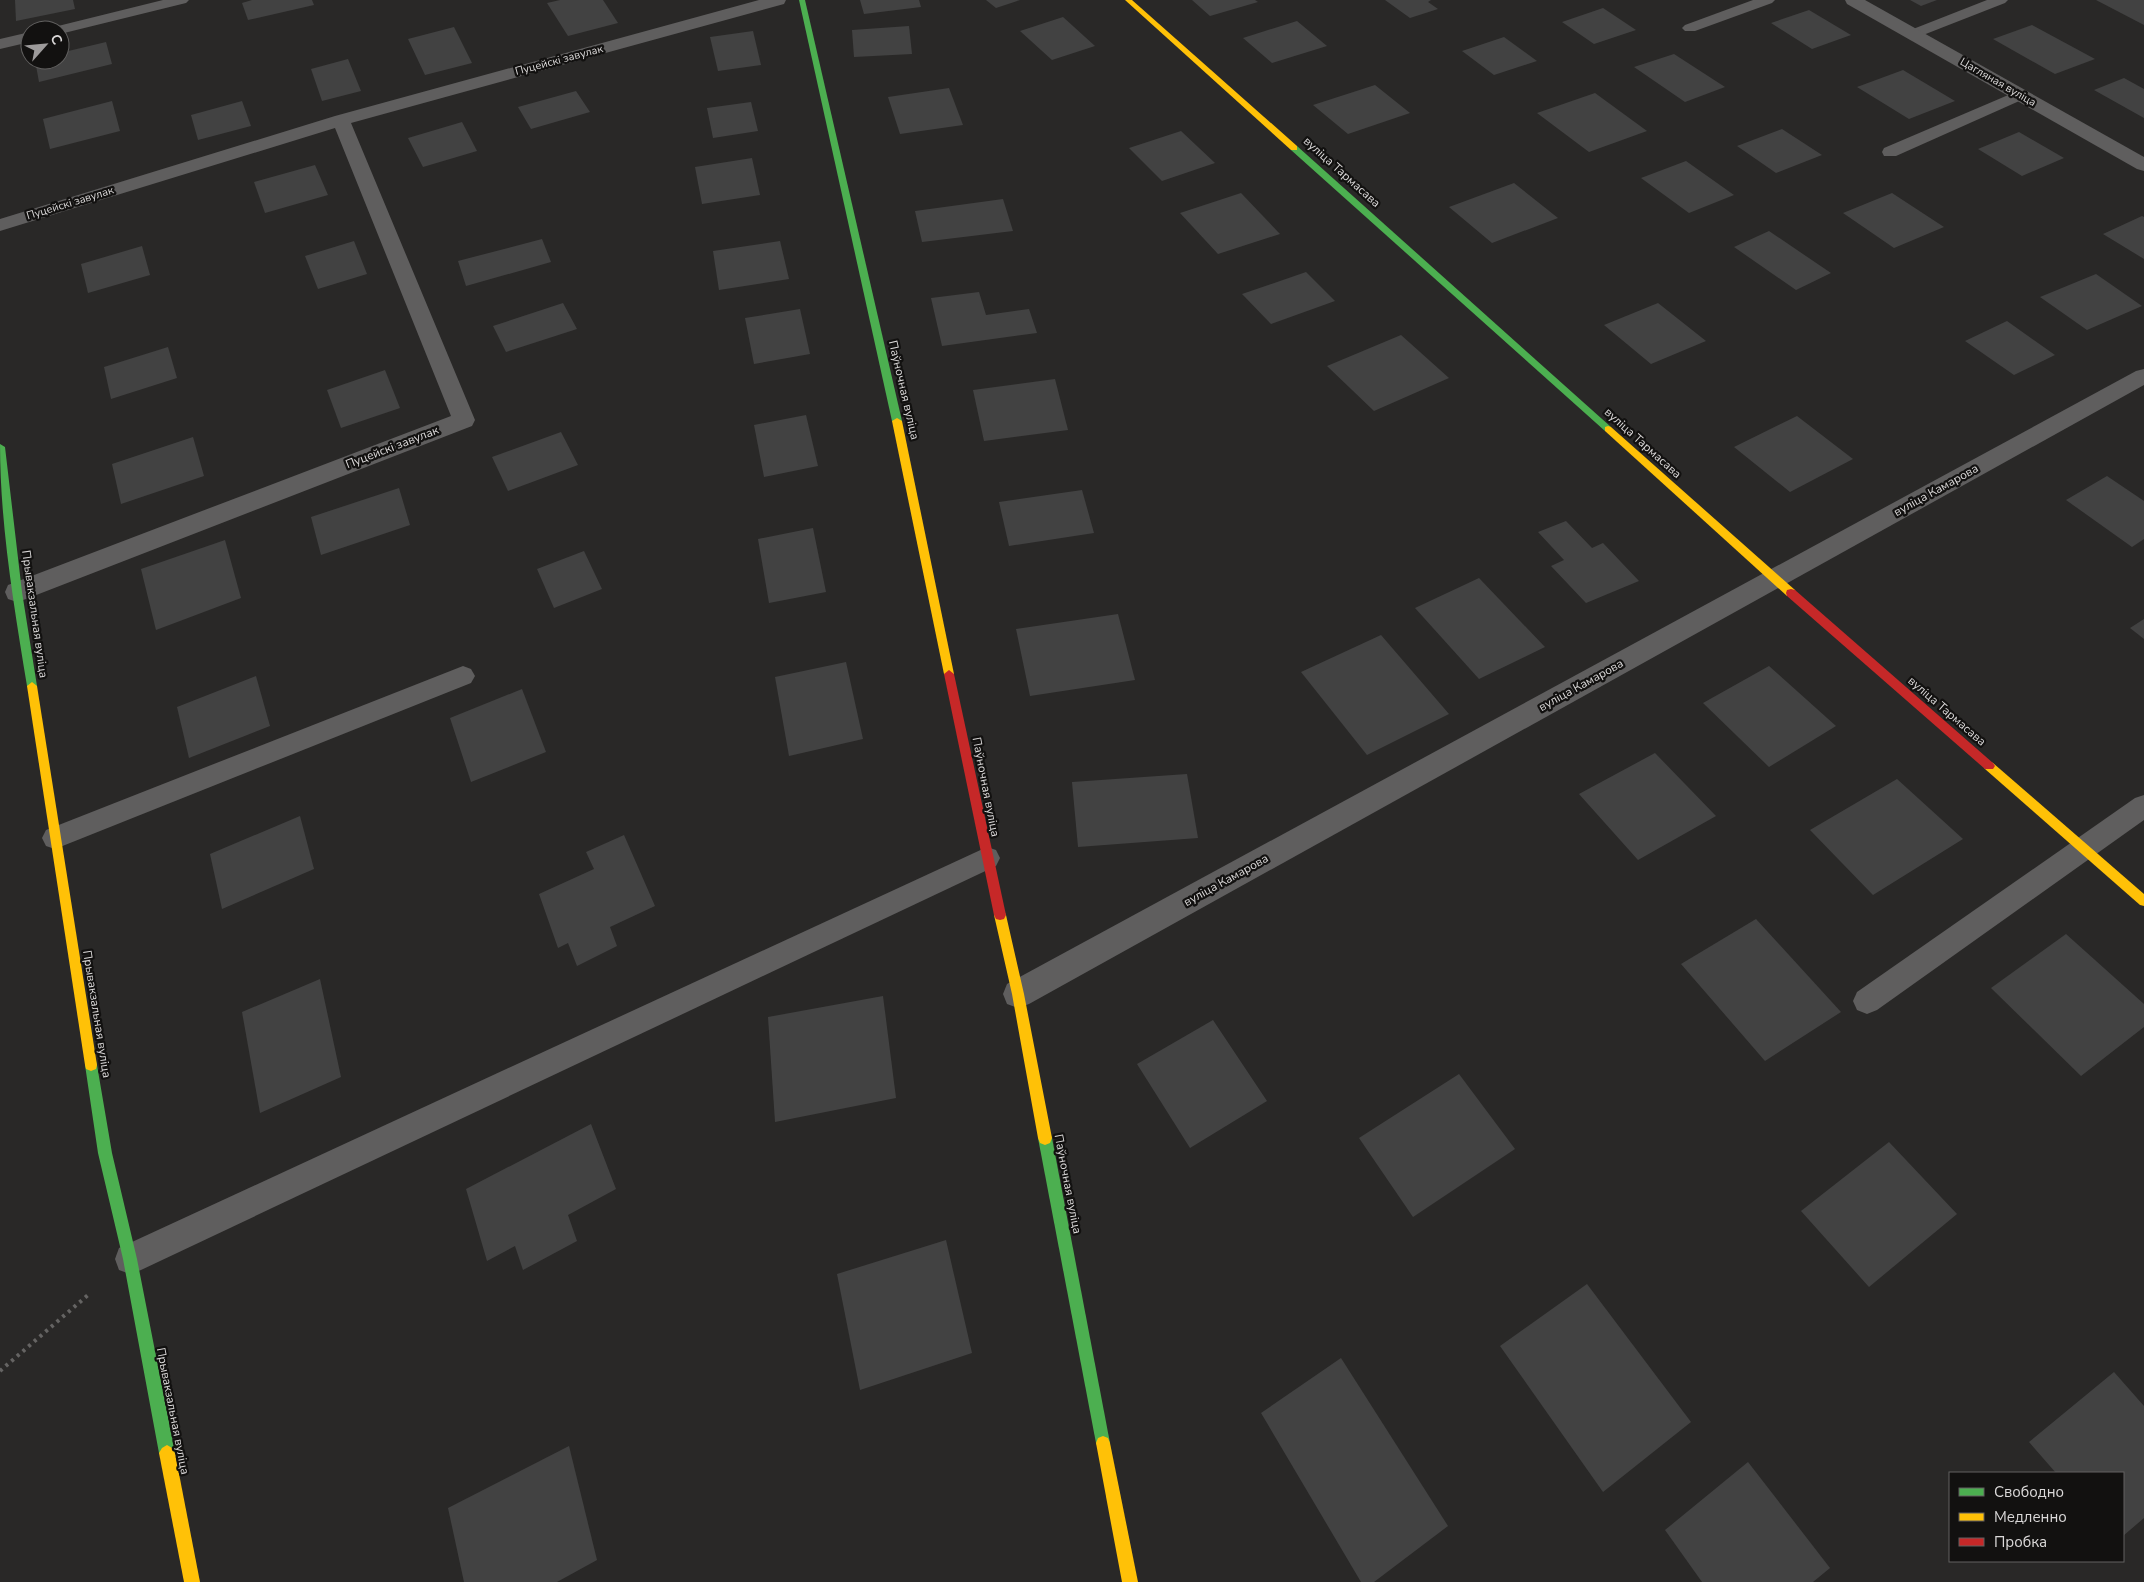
<svg xmlns="http://www.w3.org/2000/svg" width="2144" height="1582" viewBox="0 0 2144 1582" font-family="'Nunito Sans',sans-serif">
<style>
.building{fill:#424242}
.lines{fill:none;stroke-linecap:round;stroke-linejoin:round}
.path{stroke:#656463;stroke-width:4;stroke-dasharray:3 4.5;stroke-linecap:butt}
.lane{fill:#5f5e5e;fill-rule:evenodd}
.street{fill:#5f5e5e;fill-rule:evenodd}
.fast{fill:#4caf50;fill-rule:evenodd}
.slow{fill:#ffc107;fill-rule:evenodd}
.jam{fill:#c62828;fill-rule:evenodd}
.labels{text-anchor:middle;dominant-baseline:central;stroke-width:4.5;stroke-linejoin:round;paint-order:stroke}
.far-street-label{font-size:11px;fill:#dbd9d9;stroke:#121110}
.street-label{font-size:12px;fill:#dbd9d9;stroke:#121110}
</style>
<rect width="100%" height="100%" fill="#292827"/>
<!-- building -->
<g class="building">
<polygon points="15,0 73,0 75,9 16,21"/>
<polygon points="252,0 312,0 314,5 248,20 242,3"/>
<polygon points="560,0 603,0 618,23 568,36 547,3"/>
<polygon points="860,0 919,0 921,7 864,14"/>
<polygon points="986,0 1020,0 996,8"/>
<polygon points="1192,0 1255,0 1258,2 1210,16"/>
<polygon points="1385,0 1431,0 1428,2 1438,9 1410,18"/>
<polygon points="1910,0 1937,0 1921,6"/>
<polygon points="2096,0 2144,0 2144,25"/>
<polygon points="1603,8 1636,30 1594,44 1562,22"/>
<polygon points="1809,10 1851,35 1812,49 1771,23"/>
<polygon points="1063,17 1095,46 1052,60 1020,31"/>
<polygon points="1297,21 1327,46 1272,63 1243,38"/>
<polygon points="2032,25 2095,59 2055,74 1993,39"/>
<polygon points="909,26 912,54 854,57 852,30"/>
<polygon points="454,27 472,63 425,75 408,39"/>
<polygon points="753,31 761,65 718,71 710,37"/>
<polygon points="1504,37 1537,61 1494,75 1462,51"/>
<polygon points="106,42 112,64 39,82 35,60 60,60 60,53"/>
<polygon points="1674,54 1725,87 1685,102 1634,67"/>
<polygon points="348,59 361,91 322,101 311,69"/>
<polygon points="1903,70 1955,101 1909,119 1857,87"/>
<polygon points="2124,78 2144,89 2144,118 2094,90"/>
<polygon points="1375,85 1410,113 1348,134 1313,105"/>
<polygon points="949,88 963,125 900,134 888,97"/>
<polygon points="576,91 590,112 531,129 518,107"/>
<polygon points="1595,93 1647,131 1589,152 1537,113"/>
<polygon points="112,101 120,131 50,149 43,119"/>
<polygon points="242,101 251,126 198,140 191,115"/>
<polygon points="751,102 758,131 713,138 707,108"/>
<polygon points="462,122 477,151 423,167 408,138"/>
<polygon points="1782,129 1822,155 1776,173 1737,146"/>
<polygon points="1181,131 1215,163 1162,181 1129,148"/>
<polygon points="2019,132 2064,158 2022,176 1978,149"/>
<polygon points="752,158 760,195 702,204 695,167"/>
<polygon points="1686,161 1734,195 1689,213 1641,178"/>
<polygon points="315,165 328,195 265,213 254,182"/>
<polygon points="1514,183 1558,218 1492,243 1449,207"/>
<polygon points="1241,193 1280,234 1218,254 1180,213"/>
<polygon points="1892,193 1944,227 1894,248 1843,213"/>
<polygon points="1003,199 1013,231 922,242 915,211"/>
<polygon points="2142,216 2144,217 2144,259 2103,234"/>
<polygon points="1769,231 1831,273 1796,290 1734,247"/>
<polygon points="542,239 551,262 466,286 458,261"/>
<polygon points="354,241 367,274 318,289 305,256"/>
<polygon points="780,241 789,279 719,290 713,251"/>
<polygon points="142,246 150,275 88,293 81,264"/>
<polygon points="1306,272 1335,301 1271,324 1242,294"/>
<polygon points="2096,274 2142,306 2087,330 2040,297"/>
<polygon points="979,292 986,315 1029,309 1037,333 942,346 931,298"/>
<polygon points="563,303 577,329 506,352 493,326"/>
<polygon points="1658,303 1706,341 1651,364 1604,325"/>
<polygon points="800,309 810,354 754,364 745,318"/>
<polygon points="2007,321 2055,355 2014,375 1965,341"/>
<polygon points="1401,335 1449,378 1374,411 1327,366"/>
<polygon points="168,347 177,378 111,399 104,367"/>
<polygon points="385,370 400,408 341,428 327,390"/>
<polygon points="1055,379 1068,430 984,441 973,390"/>
<polygon points="806,415 818,466 764,477 754,425"/>
<polygon points="1797,416 1853,459 1790,492 1734,447"/>
<polygon points="561,432 578,465 508,491 492,457"/>
<polygon points="193,437 204,476 121,504 112,464"/>
<polygon points="2107,476 2144,501 2144,539 2132,547 2066,500"/>
<polygon points="399,488 410,525 321,555 311,517"/>
<polygon points="1082,490 1094,533 1009,546 999,502"/>
<polygon points="1566,521 1592,548 1603,543 1639,581 1586,603 1551,566 1564,560 1538,532"/>
<polygon points="813,528 826,592 769,603 758,539"/>
<polygon points="225,540 241,598 156,630 141,569"/>
<polygon points="584,551 602,589 554,608 537,569"/>
<polygon points="1479,578 1545,647 1479,679 1415,608"/>
<polygon points="1118,614 1135,680 1030,696 1016,629"/>
<polygon points="2144,619 2144,639 2130,628"/>
<polygon points="1381,635 1449,714 1367,755 1301,672"/>
<polygon points="846,662 863,739 789,756 775,677"/>
<polygon points="1769,666 1836,726 1769,767 1703,703"/>
<polygon points="256,676 270,726 189,758 177,707"/>
<polygon points="522,689 546,752 471,782 450,718"/>
<polygon points="1655,753 1716,816 1638,860 1579,794"/>
<polygon points="1187,774 1198,838 1078,847 1072,782"/>
<polygon points="1897,779 1963,839 1873,895 1810,830"/>
<polygon points="300,816 314,869 222,909 210,854"/>
<polygon points="624,835 655,906 610,927 617,946 577,966 568,943 558,948 539,894 594,869 586,852"/>
<polygon points="1756,919 1841,1012 1765,1061 1681,964"/>
<polygon points="2066,934 2144,1004 2144,1027 2081,1076 1991,988"/>
<polygon points="320,979 341,1077 260,1113 242,1012"/>
<polygon points="883,996 896,1098 775,1122 768,1017"/>
<polygon points="1213,1020 1267,1101 1190,1148 1137,1064"/>
<polygon points="1459,1074 1515,1149 1413,1217 1359,1138"/>
<polygon points="591,1124 616,1189 568,1215 577,1241 523,1270 515,1246 487,1261 466,1189"/>
<polygon points="1889,1142 1957,1214 1869,1287 1801,1211"/>
<polygon points="946,1240 972,1353 860,1390 837,1274"/>
<polygon points="1587,1284 1691,1422 1603,1492 1500,1346"/>
<polygon points="1341,1358 1448,1526 1374,1582 1361,1582 1261,1413"/>
<polygon points="2114,1372 2144,1406 2144,1518 2123,1536 2123,1473 2056,1473 2029,1442"/>
<polygon points="569,1446 597,1560 557,1582 464,1582 448,1508"/>
<polygon points="1748,1462 1830,1568 1813,1582 1702,1582 1665,1530"/>
</g>
<g class="lines">
<!-- path -->
<polyline class="path" points="0,1371 88,1295"/>
<!-- lane -->
<g class="lane">
<polygon points="163,0 189,0 186,3 60,34 60,30 51,30 54,27"/>
<polygon points="1753,0 1775,0 1772,3 1695,31 1685,31 1682,28 1685,25"/>
<polygon points="1987,0 2008,0 2005,3 1918,37 1908,37 1905,34 1908,31"/>
<polygon points="30,32 30,42 0,49 0,39"/>
<polygon points="2020,90 2026,92 2028,95 2026,98 1896,156 1884,156 1882,152 1884,148"/>
<polygon points="463,666 471,669 475,676 471,683 55,849 46,846 42,838 46,830"/>
<polygon points="2144,795 2144,820 1877,1010 1867,1014 1857,1010 1853,1001 1857,992 2135,798"/>
<polygon points="987,847 996,850 1000,858 996,866 141,1270 130,1274 119,1270 115,1259 119,1248"/>
</g>
<!-- street -->
<g class="street">
<polygon points="759,0 786,0 784,4 351,123 475,420 472,426 26,599 17,602 8,599 5,592 8,585 451,416 335,128 0,231 0,219 335,116"/>
<polygon points="1845,0 1865,0 2144,157 2144,171 2137,169 1847,4"/>
<polygon points="2144,369 2144,385 1029,1004 1018,1008 1007,1004 1003,994 1007,984 2136,371"/>
</g>
<!-- fast -->
<g class="fast">
<polygon points="799,0 805,0 902,421 897,424 892,421"/>
<polygon points="1291,146 1297,146 1611,427 1611,431 1605,431 1291,150"/>
<path d="M0,444L5,447L22,592L37,686L32,690L27,686C14,606 0,525 0,444Z"/>
<polygon points="91,1059 96,1061 97,1065 112,1153 137,1259 175,1453 172,1458 167,1461 162,1458 159,1453 123,1259 98,1153 85,1065 86,1061"/>
<polygon points="1045,1131 1050,1133 1052,1138 1110,1443 1108,1448 1103,1450 1098,1448 1096,1443 1038,1138 1040,1133"/>
</g>
<!-- slow -->
<g class="slow">
<polygon points="1125,0 1132,0 1297,146 1297,150 1291,150"/>
<polygon points="897,418 902,421 954,674 949,678 944,674 892,421"/>
<polygon points="1608,426 1611,427 1795,590 1796,593 1795,596 1787,596 1605,431 1605,427"/>
<polygon points="32,682 37,686 97,1065 96,1069 91,1071 86,1069 85,1065 27,686"/>
<polygon points="1989,761 1993,763 2144,894 2144,906 2140,905 1985,769 1983,766 1985,763"/>
<polygon points="1000,910 1004,911 1006,915 1024,994 1052,1138 1050,1143 1045,1145 1040,1143 1038,1138 1012,994 994,915 996,911"/>
<polygon points="1103,1436 1108,1438 1110,1443 1138,1582 1122,1582 1096,1443 1098,1438"/>
<polygon points="167,1445 172,1448 175,1453 200,1582 184,1582 159,1453 162,1448"/>
</g>
<!-- jam -->
<g class="jam">
<polygon points="1791,589 1795,590 1993,763 1995,766 1993,769 1985,769 1787,596 1786,593 1787,590"/>
<polygon points="949,670 954,674 1006,915 1004,919 1000,920 996,919 994,915 944,674"/>
</g>
</g>
<g class="labels">
<!-- far-street labels -->
<g class="far-street-label">
<text transform="translate(559 60) rotate(-15)">Пуцейскі завулак</text>
<text transform="translate(1998 82) rotate(30)">Цагляная вуліца</text>
<text transform="translate(70 203) rotate(-17)">Пуцейскі завулак</text>
</g>
<!-- street labels -->
<g class="street-label">
<text transform="translate(1342 172) rotate(42)">вуліца Тармасава</text>
<text transform="translate(904 390) rotate(77)">Паўночная вуліца</text>
<text transform="translate(1643 443) rotate(42)">вуліца Тармасава</text>
<text transform="translate(392 447) rotate(-21)">Пуцейскі завулак</text>
<text transform="translate(1936 490) rotate(-29)">вуліца Камарова</text>
<text transform="translate(35 614) rotate(82)">Прывакзальная вуліца</text>
<text transform="translate(1581 685) rotate(-29)">вуліца Камарова</text>
<text transform="translate(1947 711) rotate(41)">вуліца Тармасава</text>
<text transform="translate(986 787) rotate(79)">Паўночная вуліца</text>
<text transform="translate(1226 880) rotate(-29)">вуліца Камарова</text>
<text transform="translate(97 1014) rotate(81)">Прывакзальная вуліца</text>
<text transform="translate(1068 1184) rotate(79)">Паўночная вуліца</text>
<text transform="translate(173 1411) rotate(79)">Прывакзальная вуліца</text>
</g>
</g>
<!-- legend -->
<rect x="1949" y="1472" width="175" height="90" fill="#121110" stroke="#626160"/>
<rect x="1959" y="1488" width="25" height="8" fill="#4caf50" stroke="#626160"/>
<text x="1994" y="1497" font-size="15" fill="#dbd9d9">Свободно</text>
<rect x="1959" y="1513" width="25" height="8" fill="#ffc107" stroke="#626160"/>
<text x="1994" y="1522" font-size="15" fill="#dbd9d9">Медленно</text>
<rect x="1959" y="1538" width="25" height="8" fill="#c62828" stroke="#626160"/>
<text x="1994" y="1547" font-size="15" fill="#dbd9d9">Пробка</text>
<!-- north arrow -->
<g transform="translate(45 45) rotate(63)"><circle r="24" fill="#121110" stroke="#626160"/>
<path d="M0-4L9 19L0 12L-9 19Z" fill="#9d9b9b"/>
<text y="-8" font-size="14" font-weight="bold" text-anchor="middle" fill="#dbd9d9">С</text>
</g>
</svg>
